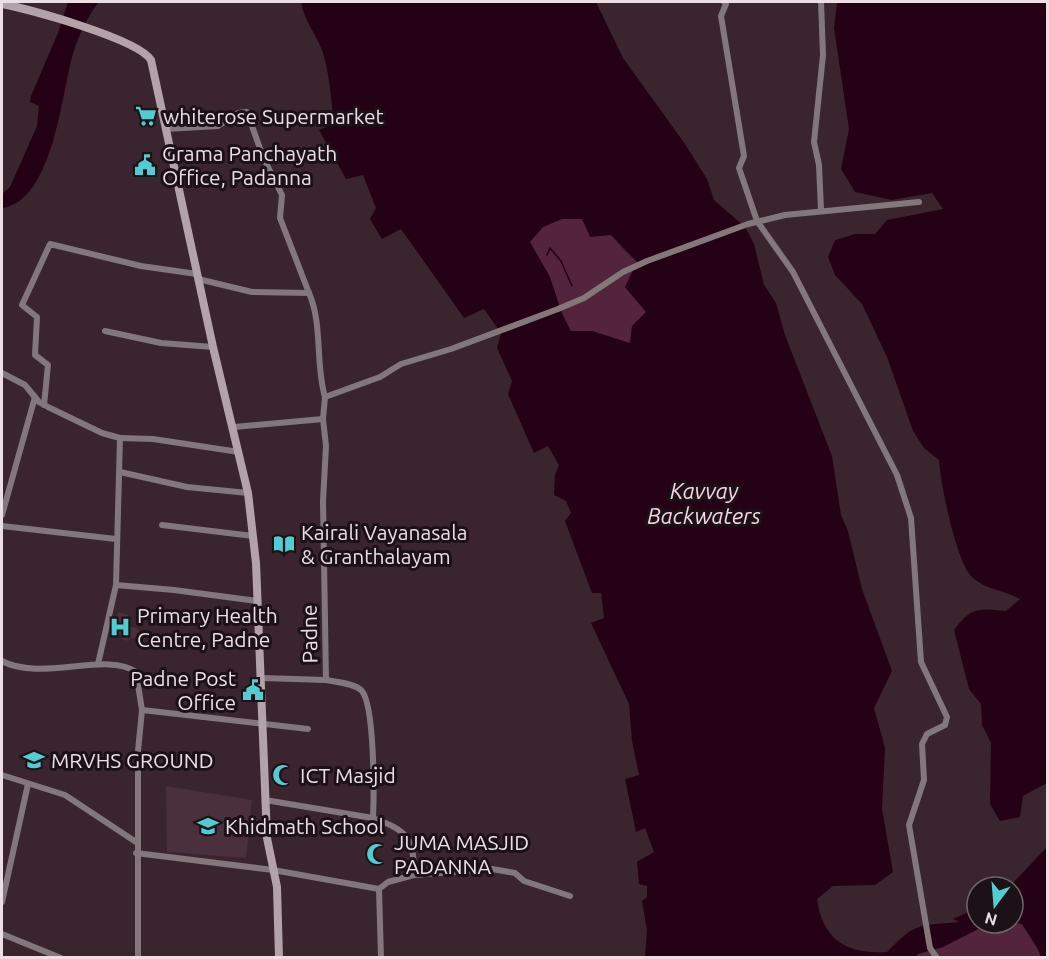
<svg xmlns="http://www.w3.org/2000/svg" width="1049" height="959" viewBox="0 0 1049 959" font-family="Ubuntu,sans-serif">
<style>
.built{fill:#4a2f3c}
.green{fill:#53243c}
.water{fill:#250115;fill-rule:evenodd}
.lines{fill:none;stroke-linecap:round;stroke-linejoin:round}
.stream{stroke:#250115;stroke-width:1.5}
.street{stroke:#83777c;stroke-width:6}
.secondary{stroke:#b4a2aa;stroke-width:8}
.labels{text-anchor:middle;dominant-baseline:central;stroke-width:6;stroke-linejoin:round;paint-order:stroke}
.poi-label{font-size:21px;fill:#ecdee4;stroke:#1b1116;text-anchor:start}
.street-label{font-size:21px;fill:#ecdee4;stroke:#1b1116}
.water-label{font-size:22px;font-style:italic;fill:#f9d4e4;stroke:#1b1116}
</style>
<rect width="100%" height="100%" fill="#3a252f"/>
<!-- built -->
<g class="built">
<polygon points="119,612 128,615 126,625 139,629 138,631 142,633 141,638 130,638 128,641 121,639 122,635 107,632 110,621 114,621"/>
<polygon points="166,786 252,800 246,858 167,852"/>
</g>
<!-- green -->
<g class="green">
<polygon points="562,219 582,219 591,237 611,235 623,250 637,262 625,287 646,312 632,326 630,344 592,331 571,331 530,241 543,227"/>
<polygon points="990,923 1021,924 1038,949 1041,957 916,958 918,954 943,947"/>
</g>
<!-- water -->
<g class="water">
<path d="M68,2H99C85,19 75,44 70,65C61,104 50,202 2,208V194L10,187L37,126L39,106L30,102L31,96L58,33Z"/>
<path d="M301,2H596L623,58L685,144L707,179L714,200L745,227L754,244L764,285L776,303L785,335L832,456L841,515L848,531L862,589L892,671L874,708L885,748L882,809L893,872L875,885L833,886L817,899C823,941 847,954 887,952C917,921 919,926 959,922L953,919L977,908V923H990L943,947L918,954L916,957H645L647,930L642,901L647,897V886L639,884L637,862L654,852L645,828L636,832L625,779L639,775L632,741L629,704L591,623L604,618L601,593H592L565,521L571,513L566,501L554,495L555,475L559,465L548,446L534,453L508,394L512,381L497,348L501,333L484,309L464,318L401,229L382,239L370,219L376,208L363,175L346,179L319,130L334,124C331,101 330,76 323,53C317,35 304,21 301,2ZM562,219H582L590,237L611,235L637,262L625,287L646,312L632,326L630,343L592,331H571L562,314L550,277L530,242L543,227Z"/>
<path d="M837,2H1047V783L1023,796L1020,817L1000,821L990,804L991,743L982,725L981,704L969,689L954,630C971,607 978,608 1006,611L1020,599C1004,590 985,590 971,576C956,560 940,482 939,460L924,448L913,431L887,357L862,304L835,275L828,257L835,240L855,234H875L887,220L943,209L932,193L892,200L855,192L841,169L849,129L834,28Z"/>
<polygon points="1047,847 1047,957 1041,957 1038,949 1022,924 1013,923 1013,887 1009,887"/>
</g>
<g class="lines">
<!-- stream -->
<polyline class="stream" points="547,255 550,248 561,261 572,286"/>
<!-- street -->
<g class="street">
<polyline points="724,2 726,4 721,16 744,156 739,168 757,221 793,272 897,475 911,518 921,662 947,717 945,725 927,734 922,744 924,780 909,825 930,948 937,958"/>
<polyline points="821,2 823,55 814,142 819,165 821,210"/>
<polyline points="165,129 218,126 238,113 247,112 263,157 282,195 280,218 309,293"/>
<path d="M198,279L252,292L309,293C323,325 315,363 325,397"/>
<polyline points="105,331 161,343 213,347"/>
<polyline points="2,373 25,385 39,402 48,407 102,433 120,438 116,585"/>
<polyline points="44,405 48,365 35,355 37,317 22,305 50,244 141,266 197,274"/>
<polyline points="234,427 323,419"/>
<polyline points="120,438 153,439 239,452"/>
<polyline points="120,472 187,487 248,493"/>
<polyline points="2,515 35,397"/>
<polyline points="162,525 253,536"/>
<polyline points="2,526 116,539"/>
<path d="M2,661C40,682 108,651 136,672L142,710L138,751V958"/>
<polyline points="98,664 116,585 174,590 257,601"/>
<polyline points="262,678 326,680"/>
<polyline points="142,710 308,729"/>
<polyline points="2,775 65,795 136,842"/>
<polyline points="265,800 373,818"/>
<polyline points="136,853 273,870 379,889"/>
<polyline points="414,875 492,869 515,873 524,881 570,896"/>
<polyline points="2,902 28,784"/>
<polyline points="2,934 61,958"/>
<path d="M381,958L379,889L388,882L414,875C414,838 408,831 373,818C374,797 375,703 361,690C353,683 336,682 326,680L323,501L326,446L323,419L325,397L380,377L401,364L451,349L558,309L584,298L623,272L647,261L748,224L785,215L919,202"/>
</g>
<!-- secondary -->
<path class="secondary" d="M2,4C29,9 138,39 151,60L213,347L248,493L256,563L267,838L277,887L279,958"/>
</g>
<!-- icons -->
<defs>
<symbol id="supermarket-bare" viewBox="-9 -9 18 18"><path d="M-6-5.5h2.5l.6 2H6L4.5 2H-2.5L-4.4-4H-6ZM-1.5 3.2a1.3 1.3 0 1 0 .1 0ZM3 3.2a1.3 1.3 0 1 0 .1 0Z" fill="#51ccd2" stroke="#1b1116" stroke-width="2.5" paint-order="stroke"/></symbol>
<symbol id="civic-bare" viewBox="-9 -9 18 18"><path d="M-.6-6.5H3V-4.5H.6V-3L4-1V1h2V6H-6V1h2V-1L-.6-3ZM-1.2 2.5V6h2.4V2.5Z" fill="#51ccd2" stroke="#1b1116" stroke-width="2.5" paint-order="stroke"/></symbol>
<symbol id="library-bare" viewBox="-9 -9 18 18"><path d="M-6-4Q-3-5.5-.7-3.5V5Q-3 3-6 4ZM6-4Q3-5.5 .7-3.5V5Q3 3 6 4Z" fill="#51ccd2" stroke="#1b1116" stroke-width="2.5" paint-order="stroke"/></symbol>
<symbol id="hospital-bare" viewBox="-9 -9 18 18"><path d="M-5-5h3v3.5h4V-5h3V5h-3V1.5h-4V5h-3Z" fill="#51ccd2" stroke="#1b1116" stroke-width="2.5" paint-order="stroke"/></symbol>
<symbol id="school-bare" viewBox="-9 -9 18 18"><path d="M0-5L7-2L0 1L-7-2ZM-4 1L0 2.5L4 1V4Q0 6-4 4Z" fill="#51ccd2" stroke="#1b1116" stroke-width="2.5" paint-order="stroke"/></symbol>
<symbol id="mosque-bare" viewBox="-9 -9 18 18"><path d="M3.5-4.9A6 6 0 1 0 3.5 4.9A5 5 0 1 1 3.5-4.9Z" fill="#51ccd2" stroke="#1b1116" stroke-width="2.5" paint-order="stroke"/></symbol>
</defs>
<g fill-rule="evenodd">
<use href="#supermarket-bare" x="131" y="101" width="30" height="30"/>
<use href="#civic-bare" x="130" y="150" width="30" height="30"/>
<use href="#library-bare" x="269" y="529" width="30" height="30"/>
<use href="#hospital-bare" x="105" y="612" width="30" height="30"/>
<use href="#civic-bare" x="238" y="675" width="30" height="30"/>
<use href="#school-bare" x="19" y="745" width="30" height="30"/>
<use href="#mosque-bare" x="268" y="760" width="30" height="30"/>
<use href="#school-bare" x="193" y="811" width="30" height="30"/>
<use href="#mosque-bare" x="362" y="839" width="30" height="30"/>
</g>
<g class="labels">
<!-- poi labels -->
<g class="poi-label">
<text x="163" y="116">whiterose Supermarket</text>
<text x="162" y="153">Grama Panchayath<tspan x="162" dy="24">Office, Padanna</tspan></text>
<text x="301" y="532">Kairali Vayanasala<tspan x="301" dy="24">&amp; Granthalayam</tspan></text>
<text x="137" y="615">Primary Health<tspan x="137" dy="24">Centre, Padne</tspan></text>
<text x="236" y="678" text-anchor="end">Padne Post<tspan x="236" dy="24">Office</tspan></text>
<text x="51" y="760">MRVHS GROUND</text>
<text x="300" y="775">ICT Masjid</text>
<text x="225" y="826">Khidmath School</text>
<text x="394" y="842">JUMA MASJID<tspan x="394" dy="24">PADANNA</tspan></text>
</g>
<!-- street labels -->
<g class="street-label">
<text transform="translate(309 634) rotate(-91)">Padne</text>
</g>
<!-- water labels -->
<g class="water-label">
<text x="704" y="490">Kavvay<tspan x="704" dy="25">Backwaters</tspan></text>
</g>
</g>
<!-- border -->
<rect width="1049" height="959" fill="none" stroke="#ecdee4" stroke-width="6"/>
<!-- north arrow -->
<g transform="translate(995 905) rotate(196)"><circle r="28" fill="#1b1116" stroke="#6f6368" stroke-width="1.5"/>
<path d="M0-4.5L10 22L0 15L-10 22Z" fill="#51ccd2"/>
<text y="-9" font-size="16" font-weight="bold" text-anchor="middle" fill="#ecdee4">N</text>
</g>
</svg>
